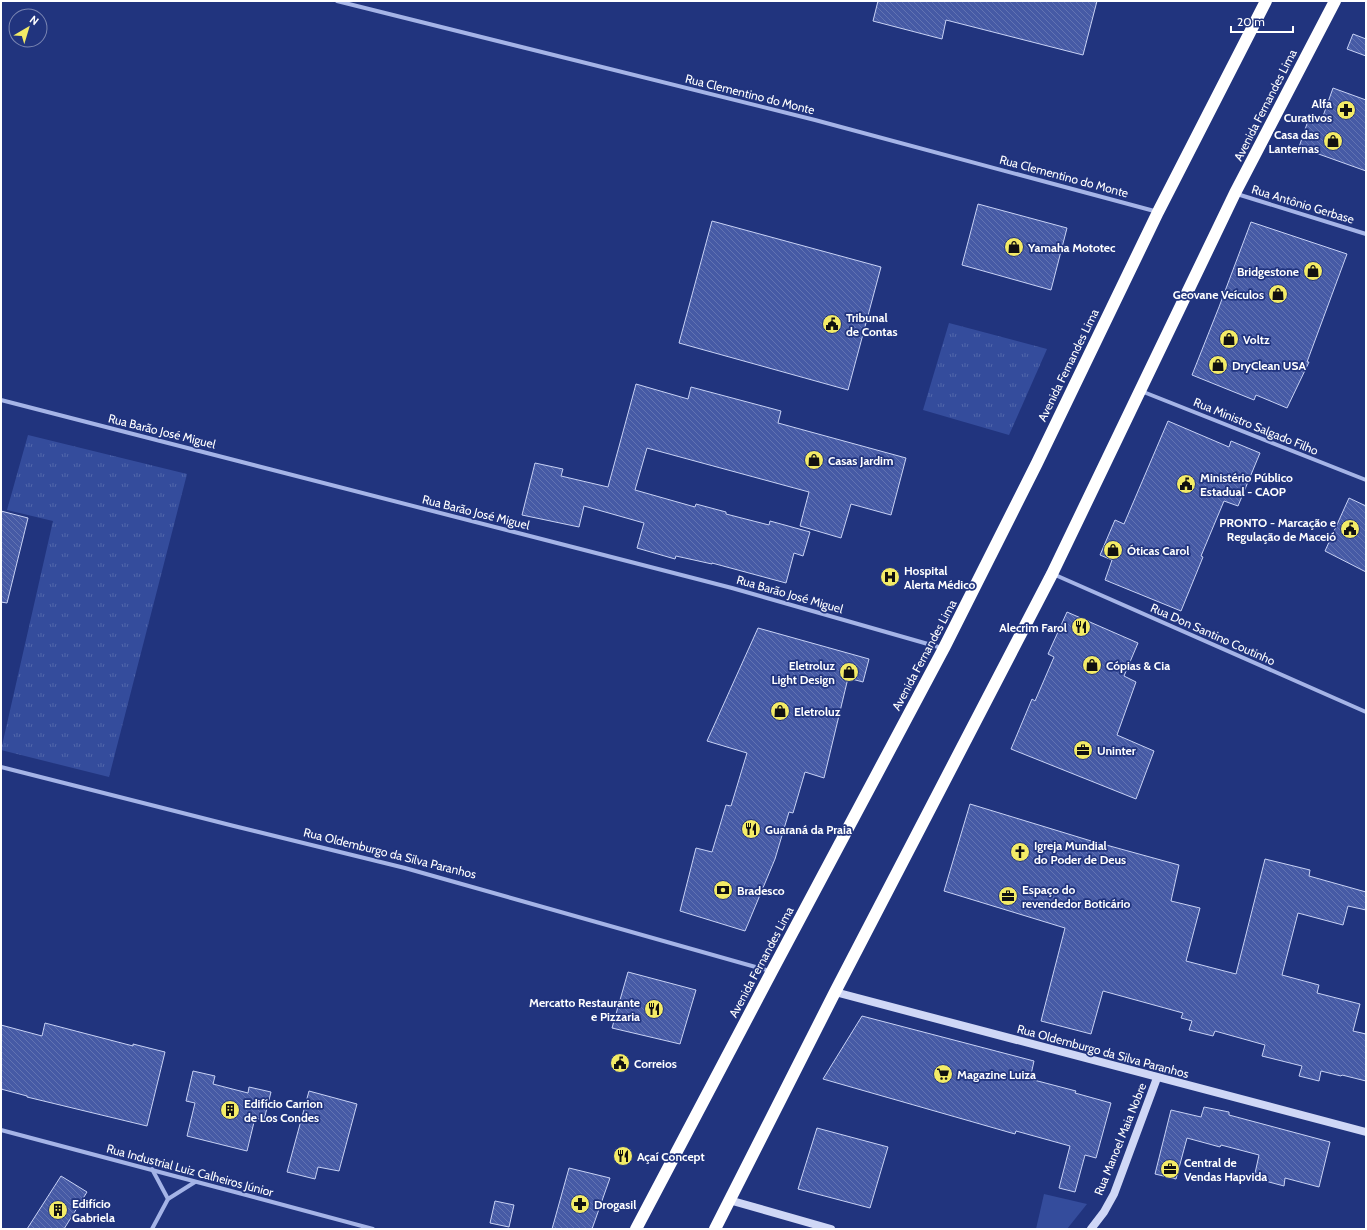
<svg xmlns="http://www.w3.org/2000/svg" width="1367" height="1230" viewBox="0 0 1367 1230" font-family="Cabin,sans-serif">
<style>
.grass{fill:url(#grass-tufts)}
.green{fill:#344c9c}
.building{fill:url(#building-back-hatch);stroke:#c8d2f5}
.lines{fill:none;stroke-linecap:round;stroke-linejoin:round}
.street{stroke:#a5b4e7;stroke-width:4}
.secondary{stroke:#cfd7f6;stroke-width:8}
.highway{stroke:#fff;stroke-width:12}
.labels{text-anchor:middle;dominant-baseline:central;stroke-width:3.5;stroke-linejoin:round;paint-order:stroke}
.street-label{font-size:12px;fill:#fff;stroke:#21347e}
.poi-label{font-size:12px;font-weight:bold;fill:#fff;stroke:#21347e;text-anchor:start}
</style>
<defs>
<pattern id="grass-tufts" width="24" height="20" patternUnits="userSpaceOnUse"><rect width="24" height="20" fill="#344c9c"/><path d="M3 7l-1-3M5 7V3M7 7l1-3M15 17l-1-3M17 17v-4M19 17l1-3" fill="none" stroke="#5267ab"/></pattern>
<pattern id="building-back-hatch" width="6" height="6" patternUnits="userSpaceOnUse"><rect width="6" height="6" fill="#465aa5"/><path d="M-1 5l2 2M0 0l6 6M5-1l2 2" fill="none" stroke="#6273b2"/></pattern>
</defs>
<rect width="100%" height="100%" fill="#21347e"/>
<!-- grass -->
<g class="grass">
<polygon points="949,323 1047,349 1009,435 923,410"/>
<polygon points="28,435 187,474 109,777 1,750 53,521 7,510"/>
</g>
<!-- green -->
<polygon class="green" points="1044,1194 1087,1204 1067,1229 1036,1229"/>
<!-- building -->
<g class="building">
<polygon points="878,1 1097,1 1083,55 946,20 942,39 873,21"/>
<polygon points="1353,34 1366,39 1366,56 1347,49"/>
<polygon points="1333,88 1366,100 1366,171 1299,147 1310,115 1322,119"/>
<polygon points="978,204 1067,228 1051,290 962,265"/>
<polygon points="712,221 881,267 848,390 679,343"/>
<polygon points="1251,222 1347,254 1307,362 1309,362 1287,408 1256,395 1254,400 1192,375 1219,307"/>
<polygon points="636,384 688,399 691,387 781,411 778,423 906,458 891,515 851,504 841,538 800,526 809,492 647,448 635,490 695,507 696,504 726,512 726,514 769,525 770,521 810,532 803,556 794,553 786,583 712,563 712,564 676,556 675,559 637,548 644,523 584,506 579,527 522,515 535,463 563,469 561,476 608,487"/>
<polygon points="1168,421 1229,447 1231,441 1260,453 1238,506 1224,501 1201,556 1203,557 1181,611 1105,580 1112,560 1100,555 1115,520 1124,524"/>
<polygon points="1349,498 1366,506 1366,572 1325,551"/>
<polygon points="1,511 28,518 7,603 1,602"/>
<polygon points="1067,612 1138,643 1124,676 1136,682 1117,735 1154,751 1136,799 1011,749 1032,699 1035,701 1054,657 1048,654"/>
<polygon points="758,628 869,659 863,682 848,678 824,778 805,772 793,813 789,812 775,859 745,931 680,911 696,848 712,852 726,805 731,806 747,753 707,741"/>
<polygon points="970,804 1088,840 1179,865 1171,901 1200,908 1186,961 1236,974 1265,859 1310,870 1309,876 1366,892 1366,910 1348,906 1343,925 1298,913 1282,975 1319,985 1317,993 1360,1004 1353,1031 1366,1034 1366,1081 1342,1075 1341,1076 1321,1071 1319,1081 1299,1076 1302,1066 1262,1056 1265,1045 1215,1031 1213,1036 1189,1030 1192,1021 1181,1018 1183,1013 1103,991 1091,1034 1041,1021 1065,928 944,891"/>
<polygon points="628,972 696,990 680,1044 612,1028"/>
<polygon points="862,1016 1034,1061 1030,1079 1076,1091 1075,1093 1111,1103 1096,1158 1085,1155 1075,1192 1059,1188 1070,1146 1016,1131 1015,1134 823,1079"/>
<polygon points="45,1023 133,1046 133,1044 165,1052 147,1126 27,1097 27,1096 1,1089 1,1025 42,1036"/>
<polygon points="193,1071 215,1076 213,1084 248,1093 249,1087 271,1092 264,1120 255,1118 247,1151 187,1136 195,1103 186,1101"/>
<polygon points="309,1091 357,1104 339,1171 318,1167 315,1179 287,1172"/>
<polygon points="1204,1107 1229,1112 1229,1115 1330,1142 1319,1187 1285,1178 1284,1186 1254,1178 1259,1155 1221,1145 1220,1147 1187,1138 1176,1179 1155,1174 1171,1110 1201,1117"/>
<polygon points="817,1128 888,1147 870,1208 798,1189"/>
<polygon points="569,1168 610,1178 592,1229 552,1229"/>
<polygon points="61,1176 87,1192 64,1229 27,1229"/>
<polygon points="495,1201 514,1205 509,1227 490,1223"/>
</g>
<g class="lines">
<!-- street -->
<g class="street">
<polyline points="337,1 815,120 1158,212"/>
<polyline points="1237,194 1366,234"/>
<polyline points="1141,391 1366,480"/>
<polyline points="1,400 732,588 942,648"/>
<polyline points="1053,574 1366,712"/>
<polyline points="1,767 234,826 405,868 770,971"/>
<path d="M1,1130C125,1162 249,1196 373,1229"/>
<polyline points="152,1169 168,1199"/>
<polyline points="152,1229 168,1199 195,1182"/>
</g>
<!-- secondary -->
<g class="secondary">
<polyline points="835,992 1366,1132"/>
<polyline points="729,1200 831,1229"/>
<polyline points="1091,1229 1104,1212 1114,1194 1157,1078"/>
</g>
<!-- highway -->
<g class="highway">
<polyline points="636,1229 772,971 944,648 1037,463 1158,212 1266,1"/>
<polyline points="715,1229 835,992 1052,574 1235,193 1335,1"/>
</g>
</g>
<!-- icons -->
<defs>
<symbol id="pharmacy-disc" viewBox="-11 -11 22 22"><circle r="9.5" fill="#f3eb66" stroke="#21347e"/><path d="M-2-6h4v4h4v4h-4v4h-4v-4h-4v-4h4Z" fill="#111"/></symbol>
<symbol id="shop-disc" viewBox="-11 -11 22 22"><circle r="9.5" fill="#f3eb66" stroke="#21347e"/><path d="M-5-2.5h2.3a2.7 3.5 0 0 1 5.4 0H5L5.5 6h-11ZM-1.5-2.5h3a1.5 2.3 0 0 0-3 0Z" fill="#111"/></symbol>
<symbol id="civic-disc" viewBox="-11 -11 22 22"><circle r="9.5" fill="#f3eb66" stroke="#21347e"/><path d="M-.6-6.5H3V-4.5H.6V-3L4-1V1h2V6H-6V1h2V-1L-.6-3ZM-1.2 2.5V6h2.4V2.5Z" fill="#111"/></symbol>
<symbol id="hospital-disc" viewBox="-11 -11 22 22"><circle r="9.5" fill="#f3eb66" stroke="#21347e"/><path d="M-5-5h3v3.5h4V-5h3V5h-3V1.5h-4V5h-3Z" fill="#111"/></symbol>
<symbol id="restaurant-disc" viewBox="-11 -11 22 22"><circle r="9.5" fill="#f3eb66" stroke="#21347e"/><path d="M-5-6h1v4h1v-4h1v4h1v-4h1v5L-1.5 .5V6h-2V.5L-5-1ZM5-6V6H3V1.5H1.5Q1.5-4 5-6Z" fill="#111"/></symbol>
<symbol id="office-disc" viewBox="-11 -11 22 22"><circle r="9.5" fill="#f3eb66" stroke="#21347e"/><path d="M-6-3h4V-5.5h4V-3h4V5H-6ZM-1-4.5V-3h2v-1.5ZM-6 0V1H6V0Z" fill="#111"/></symbol>
<symbol id="church-disc" viewBox="-11 -11 22 22"><circle r="9.5" fill="#f3eb66" stroke="#21347e"/><path d="M-1.2-6h2.4v3.5h3.3v2.4h-3.3V6h-2.4V-.1h-3.3v-2.4h3.3Z" fill="#111"/></symbol>
<symbol id="bank-disc" viewBox="-11 -11 22 22"><circle r="9.5" fill="#f3eb66" stroke="#21347e"/><path d="M-6-4H6V4H-6ZM0-2.3a2.3 2.3 0 1 0 0 4.6a2.3 2.3 0 1 0 0-4.6Z" fill="#111"/></symbol>
<symbol id="supermarket-disc" viewBox="-11 -11 22 22"><circle r="9.5" fill="#f3eb66" stroke="#21347e"/><path d="M-6-5.5h2.5l.6 2H6L4.5 2H-2.5L-4.4-4H-6ZM-1.5 3.2a1.3 1.3 0 1 0 .1 0ZM3 3.2a1.3 1.3 0 1 0 .1 0Z" fill="#111"/></symbol>
<symbol id="building-disc" viewBox="-11 -11 22 22"><circle r="9.5" fill="#f3eb66" stroke="#21347e"/><path d="M-4-6H4V6H1V3H-1V6H-4ZM-2.5-4.3h1.7v1.8h-1.7ZM.8-4.3h1.7v1.8H.8ZM-2.5-1h1.7V.8h-1.7ZM.8-1h1.7V.8H.8Z" fill="#111"/></symbol>
</defs>
<g fill-rule="evenodd">
<use href="#pharmacy-disc" x="1335" y="99" width="22" height="22"/>
<use href="#shop-disc" x="1322" y="130" width="22" height="22"/>
<use href="#shop-disc" x="1003" y="236" width="22" height="22"/>
<use href="#shop-disc" x="1302" y="260" width="22" height="22"/>
<use href="#shop-disc" x="1267" y="283" width="22" height="22"/>
<use href="#civic-disc" x="821" y="313" width="22" height="22"/>
<use href="#shop-disc" x="1218" y="328" width="22" height="22"/>
<use href="#shop-disc" x="1207" y="354" width="22" height="22"/>
<use href="#shop-disc" x="803" y="449" width="22" height="22"/>
<use href="#civic-disc" x="1175" y="473" width="22" height="22"/>
<use href="#civic-disc" x="1339" y="518" width="22" height="22"/>
<use href="#shop-disc" x="1102" y="539" width="22" height="22"/>
<use href="#hospital-disc" x="879" y="566" width="22" height="22"/>
<use href="#restaurant-disc" x="1070" y="616" width="22" height="22"/>
<use href="#shop-disc" x="1081" y="654" width="22" height="22"/>
<use href="#shop-disc" x="838" y="661" width="22" height="22"/>
<use href="#shop-disc" x="769" y="700" width="22" height="22"/>
<use href="#office-disc" x="1072" y="739" width="22" height="22"/>
<use href="#restaurant-disc" x="740" y="818" width="22" height="22"/>
<use href="#church-disc" x="1009" y="841" width="22" height="22"/>
<use href="#bank-disc" x="712" y="879" width="22" height="22"/>
<use href="#office-disc" x="997" y="885" width="22" height="22"/>
<use href="#restaurant-disc" x="643" y="998" width="22" height="22"/>
<use href="#civic-disc" x="609" y="1052" width="22" height="22"/>
<use href="#supermarket-disc" x="932" y="1063" width="22" height="22"/>
<use href="#building-disc" x="219" y="1099" width="22" height="22"/>
<use href="#restaurant-disc" x="612" y="1145" width="22" height="22"/>
<use href="#office-disc" x="1159" y="1158" width="22" height="22"/>
<use href="#pharmacy-disc" x="569" y="1193" width="22" height="22"/>
<use href="#building-disc" x="47" y="1199" width="22" height="22"/>
</g>
<g class="labels">
<!-- street labels -->
<g class="street-label">
<text transform="translate(750 94) rotate(14)">Rua Clementino do Monte</text>
<text transform="translate(1265 105) rotate(-63)">Avenida Fernandes Lima</text>
<text transform="translate(1064 176) rotate(15)">Rua Clementino do Monte</text>
<text transform="translate(1303 204) rotate(17)">Rua Antônio Gerbase</text>
<text transform="translate(1068 365) rotate(-64)">Avenida Fernandes Lima</text>
<text transform="translate(1256 426) rotate(22)">Rua Ministro Salgado Filho</text>
<text transform="translate(162 431) rotate(14)">Rua Barão José Miguel</text>
<text transform="translate(476 512) rotate(14)">Rua Barão José Miguel</text>
<text transform="translate(790 594) rotate(16)">Rua Barão José Miguel</text>
<text transform="translate(1213 634) rotate(24)">Rua Don Santino Coutinho</text>
<text transform="translate(924 655) rotate(-62)">Avenida Fernandes Lima</text>
<text transform="translate(390 853) rotate(14)">Rua Oldemburgo da Silva Paranhos</text>
<text transform="translate(761 962) rotate(-62)">Avenida Fernandes Lima</text>
<text transform="translate(1103 1051) rotate(15)">Rua Oldemburgo da Silva Paranhos</text>
<text transform="translate(1120 1139) rotate(-68)">Rua Manoel Maia Nobre</text>
<text transform="translate(190 1170) rotate(15)">Rua Industrial Luiz Calheiros Júnior</text>
</g>
<!-- poi labels -->
<g class="poi-label">
<text x="1332" y="103" text-anchor="end">Alfa<tspan x="1332" dy="14">Curativos</tspan></text>
<text x="1319" y="134" text-anchor="end">Casa das<tspan x="1319" dy="14">Lanternas</tspan></text>
<text x="1028" y="247">Yamaha Mototec</text>
<text x="1299" y="271" text-anchor="end">Bridgestone</text>
<text x="1264" y="294" text-anchor="end">Geovane Veículos</text>
<text x="846" y="317">Tribunal<tspan x="846" dy="14">de Contas</tspan></text>
<text x="1243" y="339">Voltz</text>
<text x="1232" y="365">DryClean USA</text>
<text x="828" y="460">Casas Jardim</text>
<text x="1200" y="477">Ministério Público<tspan x="1200" dy="14">Estadual - CAOP</tspan></text>
<text x="1336" y="522" text-anchor="end">PRONTO - Marcação e<tspan x="1336" dy="14">Regulação de Maceió</tspan></text>
<text x="1127" y="550">Óticas Carol</text>
<text x="904" y="570">Hospital<tspan x="904" dy="14">Alerta Médico</tspan></text>
<text x="1067" y="627" text-anchor="end">Alecrim Farol</text>
<text x="835" y="665" text-anchor="end">Eletroluz<tspan x="835" dy="14">Light Design</tspan></text>
<text x="1106" y="665">Cópias &amp; Cia</text>
<text x="794" y="711">Eletroluz</text>
<text x="1097" y="750">Uninter</text>
<text x="765" y="829">Guaraná da Praia</text>
<text x="1034" y="845">Igreja Mundial<tspan x="1034" dy="14">do Poder de Deus</tspan></text>
<text x="1022" y="889">Espaço do<tspan x="1022" dy="14">revendedor Boticário</tspan></text>
<text x="737" y="890">Bradesco</text>
<text x="640" y="1002" text-anchor="end">Mercatto Restaurante<tspan x="640" dy="14">e Pizzaria</tspan></text>
<text x="634" y="1063">Correios</text>
<text x="957" y="1074">Magazine Luiza</text>
<text x="244" y="1103">Edifício Carrion<tspan x="244" dy="14">de Los Condes</tspan></text>
<text x="637" y="1156">Açaí Concept</text>
<text x="1184" y="1162">Central de<tspan x="1184" dy="14">Vendas Hapvida</tspan></text>
<text x="72" y="1203">Edifício<tspan x="72" dy="14">Gabriela</tspan></text>
<text x="594" y="1204">Drogasil</text>
</g>
</g>
<!-- border -->
<rect width="1367" height="1230" fill="none" stroke="#ffffff" stroke-width="4"/>
<!-- north arrow -->
<g transform="translate(28 28) rotate(38)"><circle r="19" fill="#21347e" stroke="#7a85b2"/>
<path d="M0-3L7 15L0 10L-7 15Z" fill="#f3eb66"/>
<text y="-6" font-size="11" font-weight="bold" text-anchor="middle" fill="#ffffff">N</text>
</g>
<!-- scale -->
<path d="M1231 26v6h62v-6" fill="none" stroke="#ffffff" stroke-width="2"/>
<text x="1237" y="26" font-size="12" fill="#ffffff" stroke="#21347e" stroke-width="3" paint-order="stroke">20 m</text>
</svg>
